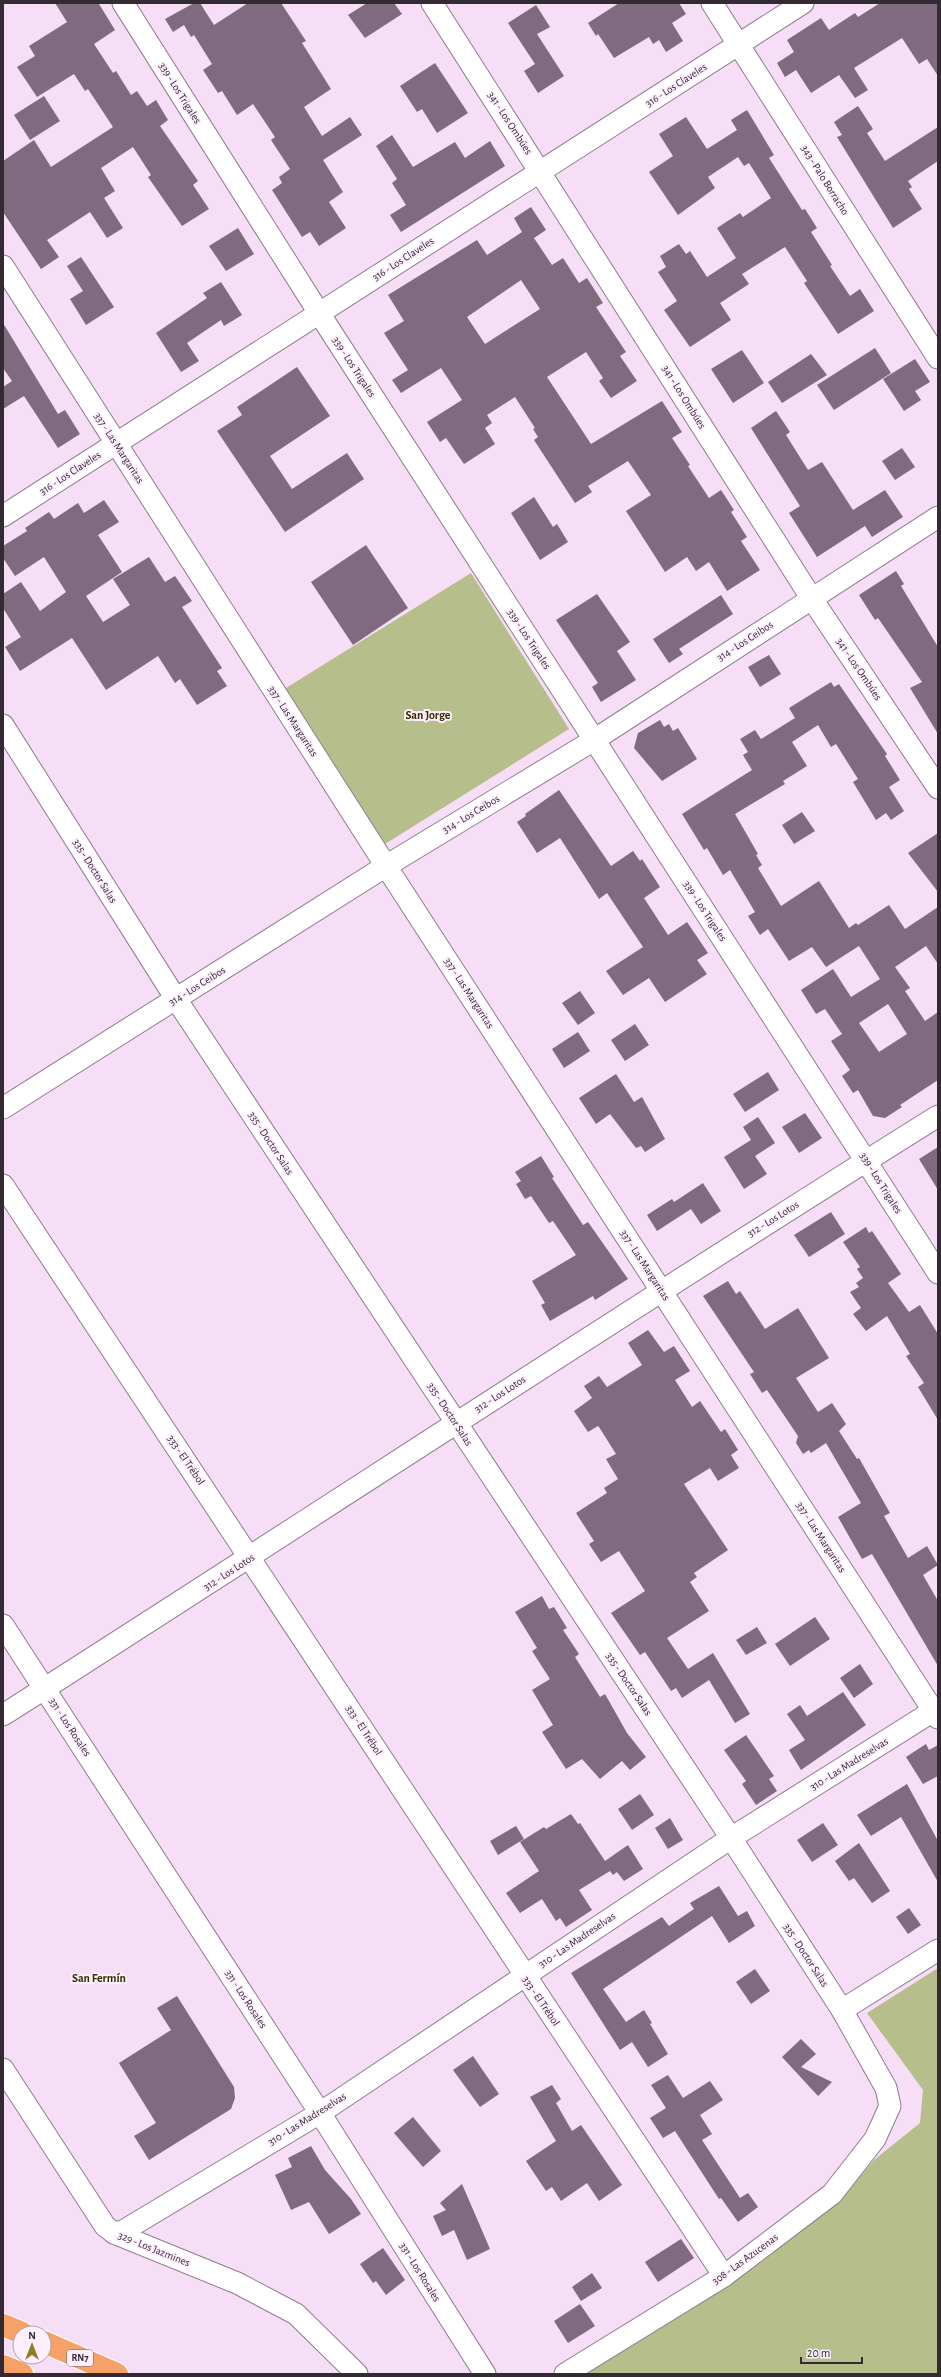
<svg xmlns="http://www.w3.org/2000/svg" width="941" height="2377" viewBox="0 0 941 2377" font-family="'Alegreya Sans',sans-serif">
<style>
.green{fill:#b6bf8b}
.building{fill:#7f6a7f;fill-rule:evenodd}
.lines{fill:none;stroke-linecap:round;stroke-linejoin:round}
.street-casing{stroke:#917b91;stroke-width:23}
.highway-casing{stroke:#fff;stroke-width:24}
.street{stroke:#fff;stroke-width:21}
.highway{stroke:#f6a168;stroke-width:22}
.labels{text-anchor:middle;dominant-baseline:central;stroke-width:4;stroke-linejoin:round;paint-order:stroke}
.shield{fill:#fdeffd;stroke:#706570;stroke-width:1}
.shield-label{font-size:10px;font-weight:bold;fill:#332a33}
.street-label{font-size:11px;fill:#332a33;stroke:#fdeffd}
.neighbourhood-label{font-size:12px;font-weight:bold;fill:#372d01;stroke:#fdeffd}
</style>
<rect width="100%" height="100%" fill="#f6def6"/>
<!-- green -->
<g class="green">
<polygon points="471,573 569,729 385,844 286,688"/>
<polygon points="938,1968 938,2374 578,2374 839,2201 874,2160 920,2123 923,2090 867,2013"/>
</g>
<!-- building -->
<g class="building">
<polygon points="55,3 99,4 115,30 94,44 113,73 116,71 131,95 137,91 147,106 156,100 168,120 160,126 198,181 193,185 209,209 182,226 148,177 151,175 133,147 101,168 115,191 104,198 123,228 107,238 90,212 47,240 59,257 41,269 3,212 3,161 34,140 51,167 113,127 88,89 85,91 74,74 37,97 17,67 35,56 29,46 67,22"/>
<polygon points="194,3 200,3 214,25 248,3 281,3 306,41 302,43 331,89 304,107 322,136 350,117 362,135 323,160 343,192 329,202 346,228 319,246 310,232 302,237 272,190 282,183 279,177 290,169 271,140 275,137 253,104 237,115 222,91 218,93 203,70 212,64 194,35 191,37 184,25 173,32 165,19"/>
<polygon points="367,3 394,3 402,14 365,38 348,15"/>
<polygon points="619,3 679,3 686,14 672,23 683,41 666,52 659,40 653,44 649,37 614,58 598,34 596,36 588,23"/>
<polygon points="880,3 938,3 938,76 927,59 919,64 902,38 854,68 868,90 855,98 839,75 811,93 796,70 785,77 777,63 794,52 787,40 821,18 829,30 855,13 858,17"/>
<polygon points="536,5 550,27 537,34 564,76 538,93 524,71 535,64 508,23"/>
<polygon points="435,63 468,113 437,133 422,109 417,112 400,86"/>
<polygon points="44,96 60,121 30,140 14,115"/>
<polygon points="858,106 873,129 867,133 885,161 938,127 938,161 908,181 912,187 909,189 922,209 893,228 837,137 842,135 834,122"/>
<polygon points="747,110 774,155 769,158 802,210 805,209 817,228 811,232 832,265 830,266 850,296 860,289 874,311 838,334 804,283 807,281 785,247 742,274 749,284 720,303 731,320 690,347 664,310 677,301 658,272 666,267 660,256 679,244 686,254 690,251 707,277 736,258 717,228 740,213 743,217 771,198 749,163 744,166 738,157 708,177 715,188 678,215 649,172 673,156 659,134 686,117 707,149 737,130 731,120"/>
<polygon points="392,135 413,167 455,142 465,158 490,141 505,166 401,232 390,215 406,205 392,183 397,179 376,146"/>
<path d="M531,207L546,230L534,238L552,265L563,258L579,283L587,278L603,303L596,307L626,352L620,356L637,381L611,398L599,381L603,378L586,352L547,377L591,444L662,401L682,432L672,438L690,465L688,466L709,498L721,490L734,510L731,512L747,537L741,541L760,570L727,591L709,562L696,571L687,557L665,572L626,511L651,495L628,461L588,486L592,492L575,503L534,440L538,437L533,429L535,428L515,397L487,415L492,423L485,428L495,444L464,464L446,438L440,442L427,422L462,400L441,368L401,393L392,380L408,370L384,333L404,321L388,295L477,240L487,255L522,232L514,218ZM521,280L540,309L485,344L467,317Z"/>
<polygon points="238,228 254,254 226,271 209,246"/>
<polygon points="81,257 114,307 86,325 70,299 83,291 67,266"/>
<polygon points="221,282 242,315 224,326 221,320 187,343 199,361 181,372 156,333 207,298 203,293"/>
<polygon points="3,323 58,414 65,410 80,434 58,448 24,396 3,409 3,387 12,381 3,368"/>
<polygon points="875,348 891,373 834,410 817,385"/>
<polygon points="742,350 764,383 733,403 711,369"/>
<polygon points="811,354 827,375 782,403 768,382"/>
<polygon points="915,359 930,382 915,391 921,400 904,411 883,379"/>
<polygon points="297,367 330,416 270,456 292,489 347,453 364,479 285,532 217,431 242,415 237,407"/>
<polygon points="776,411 790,432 786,435 808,470 822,462 853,510 885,490 903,517 872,537 865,526 817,557 789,513 800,506 751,428"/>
<polygon points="902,448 915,467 895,480 882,461"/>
<polygon points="534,497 553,527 557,524 568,542 540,560 511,513"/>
<polygon points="104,500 119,522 98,535 122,572 86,596 103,622 130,605 113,579 149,557 165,582 175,576 192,601 182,607 222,668 217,671 227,686 197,705 180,679 175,683 158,656 106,690 72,638 20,671 5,647 21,637 3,608 3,594 21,582 40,611 66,592 44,557 15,576 3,558 3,546 27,531 25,528 49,512 54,519 78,503 84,513"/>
<polygon points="366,545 408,608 353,645 311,582"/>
<polygon points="896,571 904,584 901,586 938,647 938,734 910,688 922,682 878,618 875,620 859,595"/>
<polygon points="597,594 630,642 617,651 636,680 601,702 592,687 598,683 556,620"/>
<polygon points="721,595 733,614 679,649 683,654 669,663 653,639"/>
<polygon points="769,655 781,674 760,687 748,667"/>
<path d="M831,682L834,687L839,684L887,754L885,756L900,780L889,787L904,811L891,820L886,813L876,820L853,782L858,779L836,744L831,747L818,725L792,742L807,766L783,781L785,784L735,814L758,854L756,855L762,865L758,868L781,906L819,881L849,928L856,923L858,925L889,905L905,929L938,907V964L926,946L895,967L910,988L905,991L925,1021L938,1012V1080L900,1105L902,1107L885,1118L873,1116L858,1090L853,1093L842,1076L850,1070L831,1041L842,1034L825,1009L816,1014L801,990L833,969L851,997L880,979L859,946L826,967L812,947L789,961L768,929L760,935L748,916L755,912L730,870L723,875L707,848L704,850L682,814L752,770L743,755L748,752L740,739L755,730L761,739L795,718L789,708ZM888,1004L907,1034L879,1052L859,1023Z"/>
<polygon points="660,720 664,727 669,724 673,731 678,728 697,759 662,781 634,748 638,733"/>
<polygon points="559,790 611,866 633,851 640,861 642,859 660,887 644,898 668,935 687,922 708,953 697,960 707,974 665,1002 649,978 623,995 606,971 643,947 607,893 599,899 560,838 537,853 517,822 526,816 525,814"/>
<polygon points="802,812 815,831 794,844 782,825"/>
<polygon points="938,833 938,892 908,853"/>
<polygon points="580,991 595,1013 578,1025 562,1003"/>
<polygon points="635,1024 649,1045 625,1061 611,1040"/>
<polygon points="578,1032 590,1051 564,1068 552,1049"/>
<polygon points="768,1072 779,1090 745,1112 733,1094"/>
<polygon points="616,1074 634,1102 642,1097 665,1139 645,1152 641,1146 636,1148 610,1114 596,1124 579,1098"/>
<polygon points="805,1113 822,1138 799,1153 782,1127"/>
<polygon points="758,1117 775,1143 755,1156 767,1174 744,1189 724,1157 751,1140 743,1127"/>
<polygon points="938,1147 938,1190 919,1159"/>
<polygon points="541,1156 554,1177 552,1178 583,1225 588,1222 628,1279 595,1300 593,1296 550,1321 541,1305 545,1303 532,1281 576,1255 553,1221 549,1223 531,1196 525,1199 516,1184 521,1181 515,1172"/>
<polygon points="703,1183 721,1211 701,1224 691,1209 657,1231 647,1215 672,1199 674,1202"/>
<polygon points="831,1212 845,1234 809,1257 794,1235"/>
<polygon points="866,1227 869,1233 872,1231 901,1274 888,1283 909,1312 920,1305 938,1334 938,1420 918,1387 924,1383 906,1356 910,1354 887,1316 866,1331 853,1314 861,1308 850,1292 859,1287 856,1283 863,1278 857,1269 860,1267 843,1242"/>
<polygon points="728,1281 736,1294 740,1291 765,1329 798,1308 829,1358 796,1378 818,1412 832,1403 846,1424 839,1431 857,1459 859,1458 890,1513 884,1516 908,1558 927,1546 938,1565 923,1575 938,1601 938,1666 872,1554 862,1559 838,1517 861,1503 826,1443 811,1453 809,1450 803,1454 796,1443 798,1436 767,1390 762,1393 750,1374 754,1372 703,1296"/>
<polygon points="648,1330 664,1352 674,1346 690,1371 675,1380 692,1407 700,1401 721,1432 725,1429 738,1450 731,1455 739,1468 718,1481 710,1468 684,1484 728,1550 694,1573 697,1577 690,1582 709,1611 667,1638 688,1669 713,1653 750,1714 735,1723 709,1680 682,1698 676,1688 671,1691 645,1652 640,1655 611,1613 645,1591 619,1551 601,1562 589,1544 594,1541 576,1513 607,1493 604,1488 618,1479 606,1459 616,1454 599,1427 598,1426 588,1432 574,1411 592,1398 584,1386 599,1376 607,1387 642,1365 628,1343"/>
<polygon points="542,1596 549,1609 554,1607 567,1628 563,1630 579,1654 575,1657 600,1697 605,1694 627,1733 646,1757 630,1770 622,1761 600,1779 582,1759 566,1769 542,1732 553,1725 532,1690 550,1679 532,1651 537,1648 515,1612"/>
<polygon points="815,1617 830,1639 790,1666 775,1644"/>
<polygon points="757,1627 767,1643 746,1655 736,1640"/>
<polygon points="860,1664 873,1684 854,1698 840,1678"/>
<polygon points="843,1692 866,1725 801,1770 789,1750 805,1740 787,1714 800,1705 807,1716"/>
<polygon points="746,1735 774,1776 769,1779 777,1791 756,1805 742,1784 746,1781 724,1750"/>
<polygon points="926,1744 929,1750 938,1745 938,1776 923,1784 906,1757"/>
<polygon points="907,1784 938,1841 938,1882 901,1817 871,1836 857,1815"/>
<polygon points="640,1794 654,1815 632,1830 618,1809"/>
<polygon points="571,1814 578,1824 580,1823 605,1861 628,1845 643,1869 624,1881 617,1872 613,1875 610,1871 579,1890 592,1910 566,1927 560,1918 556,1921 542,1899 520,1913 506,1893 539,1871 520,1842 544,1827 546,1829"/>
<polygon points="670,1818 683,1840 668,1849 655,1828"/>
<polygon points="823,1823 838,1845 812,1862 797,1840"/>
<polygon points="516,1826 524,1839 498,1855 490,1841"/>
<polygon points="859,1843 890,1891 872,1903 854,1878 849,1881 835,1861"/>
<polygon points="719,1886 738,1916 747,1911 755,1926 729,1943 712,1916 603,1989 626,2022 644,2010 652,2023 650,2024 668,2054 648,2067 632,2042 620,2050 571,1973 662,1917 669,1926 694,1909 690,1903"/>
<polygon points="909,1908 921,1925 908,1934 896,1917"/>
<polygon points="755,1969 770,1991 751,2004 736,1982"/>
<polygon points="177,1996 234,2087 235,2098 231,2109 149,2160 134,2136 156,2123 119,2063 171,2030 157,2008"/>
<polygon points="801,2039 816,2054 801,2067 832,2082 818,2096 782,2057"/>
<polygon points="473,2056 499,2094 480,2107 453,2070"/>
<polygon points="668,2075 683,2098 710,2081 723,2100 700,2115 712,2134 702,2140 740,2198 748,2193 758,2207 738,2222 721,2198 719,2199 675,2131 663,2138 650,2118 666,2108 651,2085"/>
<polygon points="552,2085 561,2099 556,2103 572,2131 581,2125 622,2185 599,2201 587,2183 561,2201 552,2187 546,2191 526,2161 556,2141 530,2097"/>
<polygon points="413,2117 441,2151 423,2167 394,2133"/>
<polygon points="311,2146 325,2170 351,2199 361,2214 329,2234 309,2202 291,2210 275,2175 292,2167 288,2158"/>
<polygon points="462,2184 490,2249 467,2260 454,2230 442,2236 433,2216 446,2210 440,2203"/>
<polygon points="681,2239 694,2258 658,2282 645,2262"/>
<polygon points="383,2248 405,2280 386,2295 376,2281 373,2283 360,2264"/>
<polygon points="592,2273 602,2288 581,2301 572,2287"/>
<polygon points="580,2304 595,2326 568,2343 554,2321"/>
</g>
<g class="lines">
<defs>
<g id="street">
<polyline points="123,3 319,313 938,1273"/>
<polyline points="432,3 812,599 938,788"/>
<polyline points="712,3 938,358"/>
<polyline points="3,266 386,866 938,1718"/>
<polyline points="3,516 803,3"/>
<polyline points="3,725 176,999 731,1838 842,2010 886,2088 890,2106 875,2139 832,2194 724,2276 565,2374"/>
<polyline points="3,1108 386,866 594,740 938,517"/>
<polyline points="3,1185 724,2276"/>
<polyline points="3,1625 320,2113 485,2374"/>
<path d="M3,1715C315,1516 624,1312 938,1116"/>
<polyline points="842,2010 938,1950"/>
<polyline points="3,2069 105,2226 114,2233 237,2283 296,2314 357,2374"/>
<polyline points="114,2233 123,2231 320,2113 731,1838 938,1708"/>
</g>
<g id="highway">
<polyline points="3,2325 22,2333"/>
<polyline points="44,2342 117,2374"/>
<polyline points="3,2366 22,2374"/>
</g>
</defs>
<!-- street casing -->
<use href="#street" class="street-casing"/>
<!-- highway casing -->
<use href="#highway" class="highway-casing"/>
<!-- street -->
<use href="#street" class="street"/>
<!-- highway -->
<use href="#highway" class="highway"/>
</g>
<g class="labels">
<!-- shield labels -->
<rect class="shield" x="67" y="2350" width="26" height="16" rx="3"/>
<g class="shield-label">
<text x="80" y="2358">RN7</text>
</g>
<!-- street labels -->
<g class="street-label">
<text transform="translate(676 85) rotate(-33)">316 - Los Claveles</text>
<text transform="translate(180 93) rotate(58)">339 - Los Trigales</text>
<text transform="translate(510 123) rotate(57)">341 - Los Ombúes</text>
<text transform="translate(825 180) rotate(58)">343 - Palo Borracho</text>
<text transform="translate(403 259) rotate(-33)">316 - Los Claveles</text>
<text transform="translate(354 367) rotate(57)">339 - Los Trigales</text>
<text transform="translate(684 397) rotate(58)">341 - Los Ombúes</text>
<text transform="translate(119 448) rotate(57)">337 - Las Margaritas</text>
<text transform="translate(70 473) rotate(-33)">316 - Los Claveles</text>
<text transform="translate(529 639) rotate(57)">339 - Los Trigales</text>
<text transform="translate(745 641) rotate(-33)">314 - Los Ceibos</text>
<text transform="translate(859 669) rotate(56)">341 - Los Ombúes</text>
<text transform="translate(293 721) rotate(57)">337 - Las Margaritas</text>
<text transform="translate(471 814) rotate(-31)">314 - Los Ceibos</text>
<text transform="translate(95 871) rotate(58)">335 - Doctor Salas</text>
<text transform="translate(705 911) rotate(57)">339 - Los Trigales</text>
<text transform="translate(197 986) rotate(-32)">314 - Los Ceibos</text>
<text transform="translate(469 993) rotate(57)">337 - Las Margaritas</text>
<text transform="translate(271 1143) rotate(57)">335 - Doctor Salas</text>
<text transform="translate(881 1183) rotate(58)">339 - Los Trigales</text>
<text transform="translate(773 1219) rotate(-32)">312 - Los Lotos</text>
<text transform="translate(645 1265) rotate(57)">337 - Las Margaritas</text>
<text transform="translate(500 1394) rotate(-33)">312 - Los Lotos</text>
<text transform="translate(450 1414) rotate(57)">335 - Doctor Salas</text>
<text transform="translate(186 1460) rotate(56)">333 - El Trébol</text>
<text transform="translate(821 1537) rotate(57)">337 - Las Margaritas</text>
<text transform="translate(229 1572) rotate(-33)">312 - Los Lotos</text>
<text transform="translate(629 1684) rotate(56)">335 - Doctor Salas</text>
<text transform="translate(70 1727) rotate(57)">331 - Los Rosales</text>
<text transform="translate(364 1730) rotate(57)">333 - El Trébol</text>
<text transform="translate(849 1764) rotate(-32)">310 - Las Madreselvas</text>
<text transform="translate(577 1940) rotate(-34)">310 - Las Madreselvas</text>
<text transform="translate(806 1955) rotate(57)">335 - Doctor Salas</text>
<text transform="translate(246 1999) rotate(57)">331 - Los Rosales</text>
<text transform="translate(541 2001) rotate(56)">333 - El Trébol</text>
<text transform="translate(307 2119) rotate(-32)">310 - Las Madreselvas</text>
<text transform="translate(154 2249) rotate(22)">329 - Los Jazmines</text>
<text transform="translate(745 2259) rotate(-36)">308 - Las Azucenas</text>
<text transform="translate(420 2272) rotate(58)">331 - Los Rosales</text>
</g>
<!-- neighbourhood labels -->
<g class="neighbourhood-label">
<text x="428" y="715">San Jorge</text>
<text x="99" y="1978">San Fermín</text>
</g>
</g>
<!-- border -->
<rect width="941" height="2377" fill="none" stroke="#332a33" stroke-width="8"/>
<!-- north arrow -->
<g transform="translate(32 2345)"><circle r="19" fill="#fdeffd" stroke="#aca0ac"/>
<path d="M0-3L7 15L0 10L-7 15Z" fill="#927d24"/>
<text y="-6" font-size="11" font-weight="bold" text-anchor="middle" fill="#332a33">N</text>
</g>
<!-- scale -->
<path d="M801 2357v6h61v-6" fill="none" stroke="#332a33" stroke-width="2"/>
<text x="807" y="2357" font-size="12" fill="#332a33" stroke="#fdeffd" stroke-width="3" paint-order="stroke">20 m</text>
</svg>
